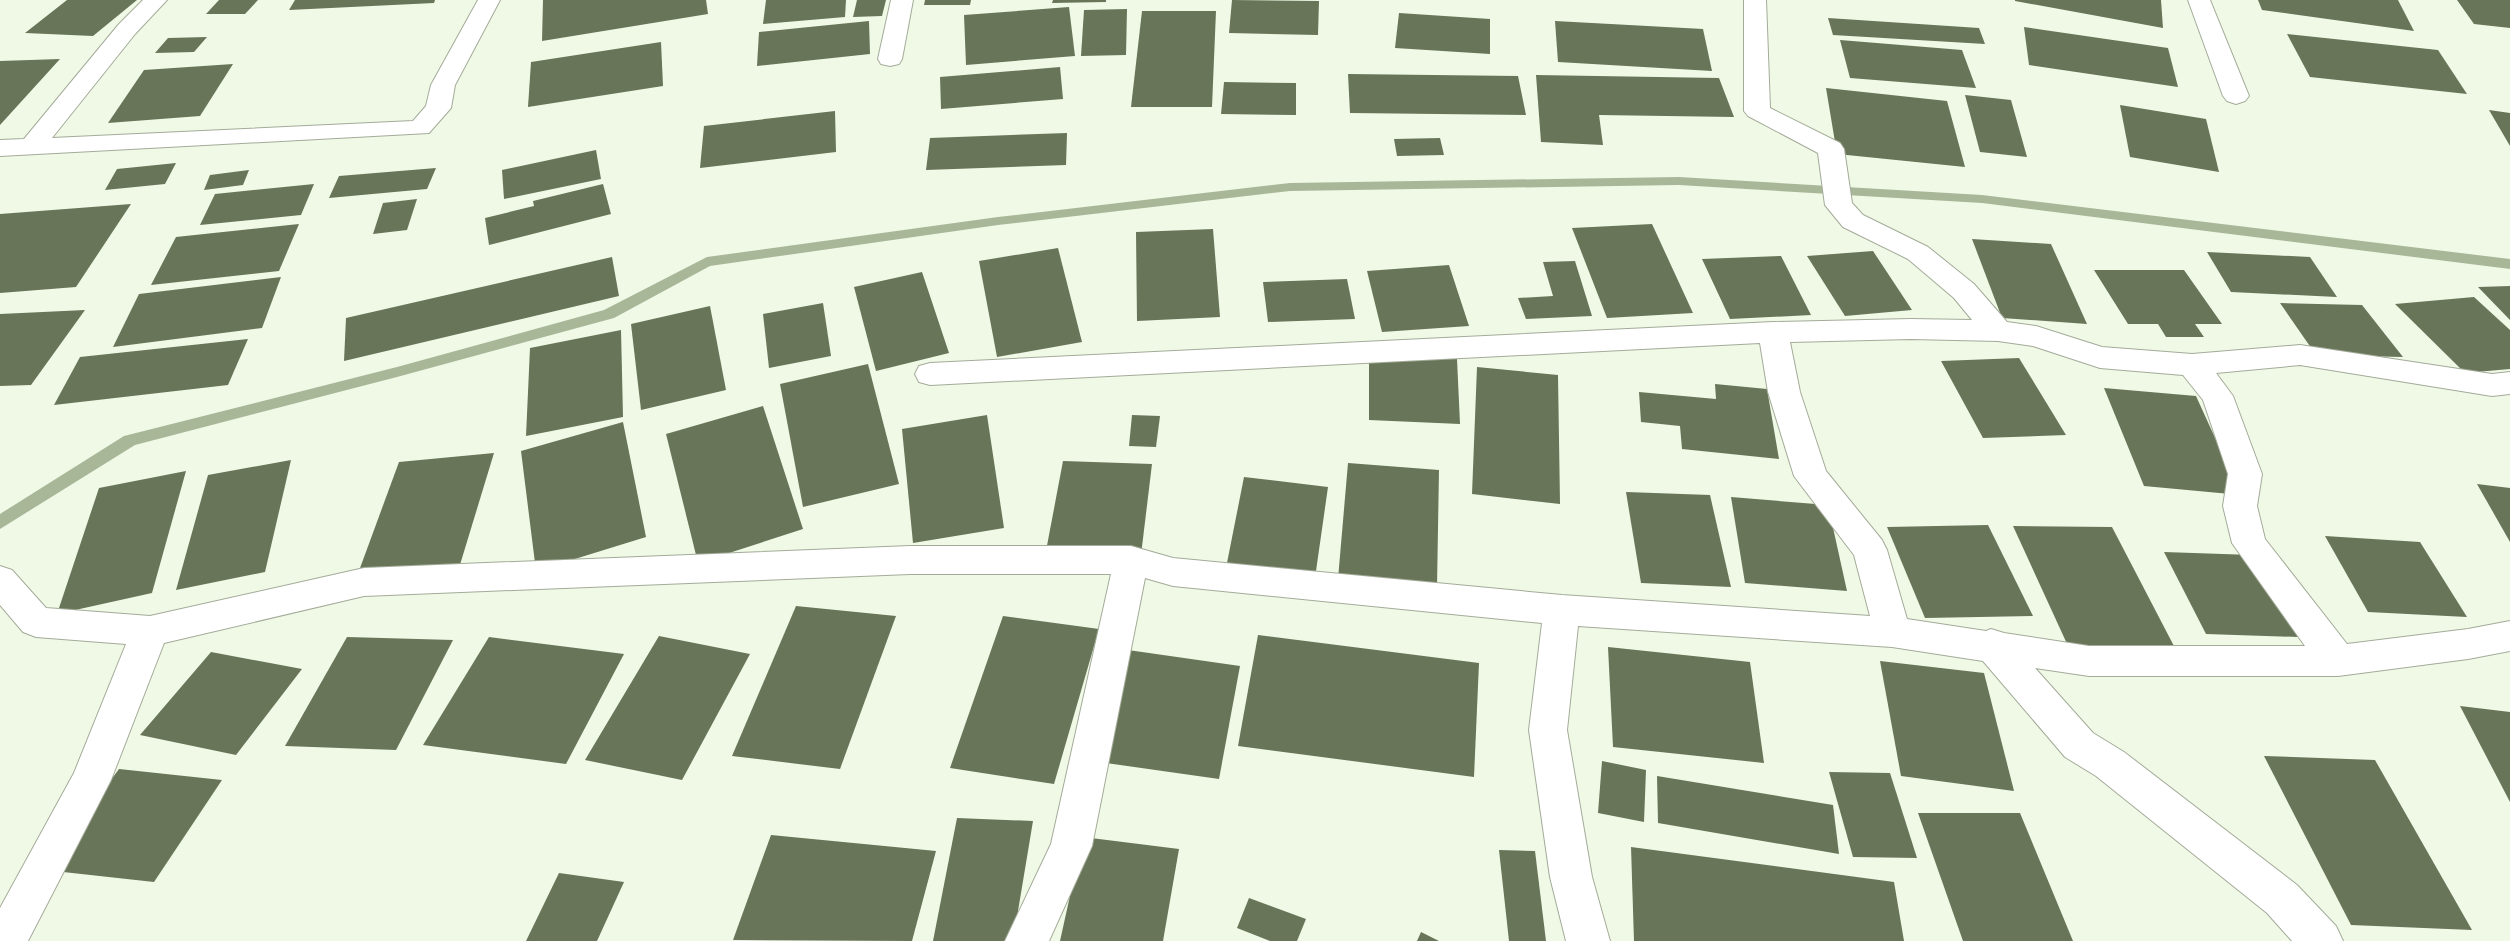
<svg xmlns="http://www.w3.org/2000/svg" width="2510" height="941" viewBox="0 0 2510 941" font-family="'Public Sans',sans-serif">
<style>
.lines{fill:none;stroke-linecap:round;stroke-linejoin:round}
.stream{fill:#a9b799;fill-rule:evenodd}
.building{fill:#687559}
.street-casing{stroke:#a3ab99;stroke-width:2}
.street{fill:#fff;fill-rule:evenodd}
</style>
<rect width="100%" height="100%" fill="#f0f9e6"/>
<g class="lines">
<!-- stream -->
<polygon class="stream" points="1679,177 1982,195 2510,259 2510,269 1982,203 1679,185 1290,191 998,225 710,266 614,318 397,377 135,445 0,529 0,514 124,436 397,367 604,310 707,257 998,217 1290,183"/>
</g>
<!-- building -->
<g class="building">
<polygon points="67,0 137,0 93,36 25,33"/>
<polygon points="219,0 258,0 245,14 206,14"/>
<polygon points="295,0 435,0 434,3 289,10"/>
<polygon points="543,0 706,0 708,14 542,41"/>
<polygon points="766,0 846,0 845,17 763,24"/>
<polygon points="857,0 886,0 882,16 853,17"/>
<polygon points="925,0 971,0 970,5 924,5"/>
<polygon points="1053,0 1106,0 1106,2 1052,3"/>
<polygon points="1232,0 1319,1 1318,35 1229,33"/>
<polygon points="2015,0 2161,0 2163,28 2015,1"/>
<polygon points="2258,0 2398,0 2414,31 2262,10"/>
<polygon points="2457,0 2510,0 2510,28 2474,24"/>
<polygon points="1069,7 1075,56 966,65 964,15"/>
<polygon points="1127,9 1126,55 1081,56 1084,10"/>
<polygon points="1142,11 1216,11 1212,107 1131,107"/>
<polygon points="1399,13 1490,19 1490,54 1395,48"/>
<polygon points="1828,18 1979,28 1985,44 1833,35"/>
<polygon points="869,21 870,54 757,66 759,32"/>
<polygon points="1555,21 1703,29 1712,71 1558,62"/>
<polygon points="2024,27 2168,48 2178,87 2029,65"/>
<polygon points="2287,34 2438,50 2467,94 2310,77"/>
<polygon points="207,37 194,52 155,53 168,38"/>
<polygon points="1840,40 1962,50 1976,88 1850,78"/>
<polygon points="661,42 663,86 528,107 531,62"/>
<polygon points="60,59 0,125 0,61"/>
<polygon points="233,64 200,116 108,123 144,70"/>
<polygon points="1060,67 1063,99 941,109 940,77"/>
<polygon points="1348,74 1518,76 1526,115 1350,113"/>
<polygon points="1536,75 1719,78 1734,117 1599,115 1603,145 1541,142"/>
<polygon points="1224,82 1296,83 1296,115 1221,114"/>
<polygon points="1826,88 1947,101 1965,167 1837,154"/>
<polygon points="1965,95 2011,100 2027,157 1980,152"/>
<polygon points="2120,105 2206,119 2219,172 2130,157"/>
<polygon points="2489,110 2510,113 2510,146"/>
<polygon points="835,111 836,152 700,168 704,126"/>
<polygon points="1067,133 1066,165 926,170 930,138"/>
<polygon points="1440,138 1444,155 1397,156 1394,139"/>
<polygon points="596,150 601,179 504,199 502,170"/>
<polygon points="176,163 165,184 105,190 117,169"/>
<polygon points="436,168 427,189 329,198 339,176"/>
<polygon points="249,170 243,185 204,190 210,175"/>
<polygon points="314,184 301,215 200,225 215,194"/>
<polygon points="603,184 611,214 489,245 485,218 534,206 533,201"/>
<polygon points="417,199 407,230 373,234 383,203"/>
<polygon points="131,204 76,287 0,293 0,214"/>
<polygon points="299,224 279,271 151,285 176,237"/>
<polygon points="1652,224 1693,313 1607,318 1572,228"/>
<polygon points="1213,229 1220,317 1137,321 1136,232"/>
<polygon points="1972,239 2051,244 2087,324 2002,318"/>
<polygon points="1058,248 1082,342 997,357 979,261"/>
<polygon points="1873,251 1912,310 1845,316 1807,256"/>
<polygon points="2207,252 2310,257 2337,297 2231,292"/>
<polygon points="1781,256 1811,315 1730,319 1702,259"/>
<polygon points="612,257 619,296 344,361 346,318"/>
<polygon points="1575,261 1592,316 1526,319 1518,298 1553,296 1543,262"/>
<polygon points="1449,265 1469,326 1382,332 1367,271"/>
<polygon points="2094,270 2184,270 2222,324 2195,324 2204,337 2166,337 2158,324 2128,324"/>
<polygon points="922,272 949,353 876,371 854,287"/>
<polygon points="281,277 262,328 113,347 139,294"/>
<polygon points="1347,279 1355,319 1268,322 1263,282"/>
<polygon points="2510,286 2510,320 2478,287"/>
<polygon points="2474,297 2510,330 2510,369 2465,373 2395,304"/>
<polygon points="823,303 831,356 769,368 763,314"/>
<polygon points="2280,303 2362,305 2403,357 2316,355"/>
<polygon points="710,306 726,390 641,410 631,324"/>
<polygon points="85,310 31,385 0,386 0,314"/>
<polygon points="621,330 623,417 526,436 530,348"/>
<polygon points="248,339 228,385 54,405 80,357"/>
<polygon points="1369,355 1457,359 1460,424 1369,420"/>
<polygon points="2019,358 2066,435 1983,438 1941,361"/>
<polygon points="868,364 899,484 803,507 780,384"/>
<polygon points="1477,367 1558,375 1560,504 1472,494"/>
<polygon points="1715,384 1767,389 1779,459 1682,449 1680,426 1641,422 1639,392 1716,399"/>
<polygon points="2104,388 2196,396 2241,495 2144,486"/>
<polygon points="763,406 803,529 698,563 666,434"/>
<polygon points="987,415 1004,528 913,543 902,429"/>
<polygon points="1132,415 1160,416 1156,447 1129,446"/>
<polygon points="623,422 646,537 536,571 521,451"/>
<polygon points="494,453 459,568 356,579 399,462"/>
<polygon points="291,460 265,572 176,590 208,475"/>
<polygon points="1063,461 1152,464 1141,555 1046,551"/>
<polygon points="1348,463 1439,470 1437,587 1338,579"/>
<polygon points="186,471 152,593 57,614 99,488"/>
<polygon points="1244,477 1328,487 1315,578 1226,568"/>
<polygon points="2477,484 2510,488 2510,542"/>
<polygon points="1626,492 1710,495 1731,587 1641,583"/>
<polygon points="1731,497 1828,505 1847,591 1745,583"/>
<polygon points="1988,525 2033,616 1925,618 1887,527"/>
<polygon points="2013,526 2112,527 2175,648 2068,646"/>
<polygon points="2325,536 2420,542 2467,617 2368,612"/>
<polygon points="2164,552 2252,555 2298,637 2206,634"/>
<polygon points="796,606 896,616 840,769 732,756"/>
<polygon points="1003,616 1099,629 1054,784 950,768"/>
<polygon points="1258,635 1479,663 1474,777 1238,746"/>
<polygon points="659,636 750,654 682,780 585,760"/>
<polygon points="347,637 453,640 396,750 285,746"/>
<polygon points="489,637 624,654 566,764 423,745"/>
<polygon points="1608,647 1750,662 1764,763 1613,747"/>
<polygon points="1128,650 1240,666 1219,779 1099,762"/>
<polygon points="211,652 302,669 236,755 140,735"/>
<polygon points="1880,661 1984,673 2014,791 1901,776"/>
<polygon points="2460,706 2510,712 2510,802"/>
<polygon points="2264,756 2375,760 2472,930 2351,925"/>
<polygon points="1602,761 1646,770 1644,822 1598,813"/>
<polygon points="119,769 222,780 154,882 45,870"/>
<polygon points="1829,772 1890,773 1917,858 1853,857"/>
<polygon points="1657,776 1833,805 1839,854 1658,823"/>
<polygon points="1918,813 2020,813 2073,941 1963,941"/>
<polygon points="957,818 1033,821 1013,941 933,941"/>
<polygon points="771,835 936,851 912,941 733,940"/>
<polygon points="1083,837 1179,849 1163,941 1060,941"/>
<polygon points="1631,847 1894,882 1904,941 1634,941"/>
<polygon points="1499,850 1535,851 1546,941 1509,941"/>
<polygon points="559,873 624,882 597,941 526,941"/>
<polygon points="1249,898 1306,919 1297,941 1270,941 1237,928"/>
<polygon points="1421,932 1439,941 1417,941"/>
</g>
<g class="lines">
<defs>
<g id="street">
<polygon points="143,0 167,0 135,34 52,138 413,121 426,106 431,85 478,0 500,0 455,85 451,108 429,133 0,156 0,140 24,139 119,24"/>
<polygon points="891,0 913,0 902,59 899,64 890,66 881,64 878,59"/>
<path d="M1744,0H1766L1770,108L1840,143L1844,149L1852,203L1863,215L1928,247L1974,284L2007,322L2036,326L2102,347L2192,354L2300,345L2492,374L2510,372V394L2492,396L2300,365L2216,373L2233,396L2262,474L2257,506L2265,539L2347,644L2468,629L2510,621V651L2468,659L2338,676H2089L2035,668L2093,733L2124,752L2297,885L2336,926L2343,941H2292L2267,913L2096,776L2065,757L1983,661L1892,647L1578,626L1567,730L1592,877L1610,941H1566L1550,877L1529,730L1542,623L1173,586L1145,578L1092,846L1049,941H1005L1051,844L1111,574H910L364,596L164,643L111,780L28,941H0V908L74,773L126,644L36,637L23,632L0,605V566L12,570L46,608L150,616L364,568L910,546H1131L1173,558L1562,595L1870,616L1854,555L1794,476L1768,392L1760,343L930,385L919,382L915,374L919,366L930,363L1773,322L1911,319L1972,320L1954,298L1908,259L1843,227L1825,205L1818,153L1748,116L1744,111ZM1911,339L1998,341L2033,346L2100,368L2183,375L2203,400L2228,474L2223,506L2232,543L2305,646H2089L2004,633L1991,629L1986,631L1907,619L1887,550L1882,540L1826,471L1800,392L1790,342Z"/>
<polygon points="2188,0 2210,0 2249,96 2245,101 2236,104 2227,101 2223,96"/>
</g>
</defs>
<!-- street casing -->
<use href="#street" class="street-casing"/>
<!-- street -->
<use href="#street" class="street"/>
</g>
</svg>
